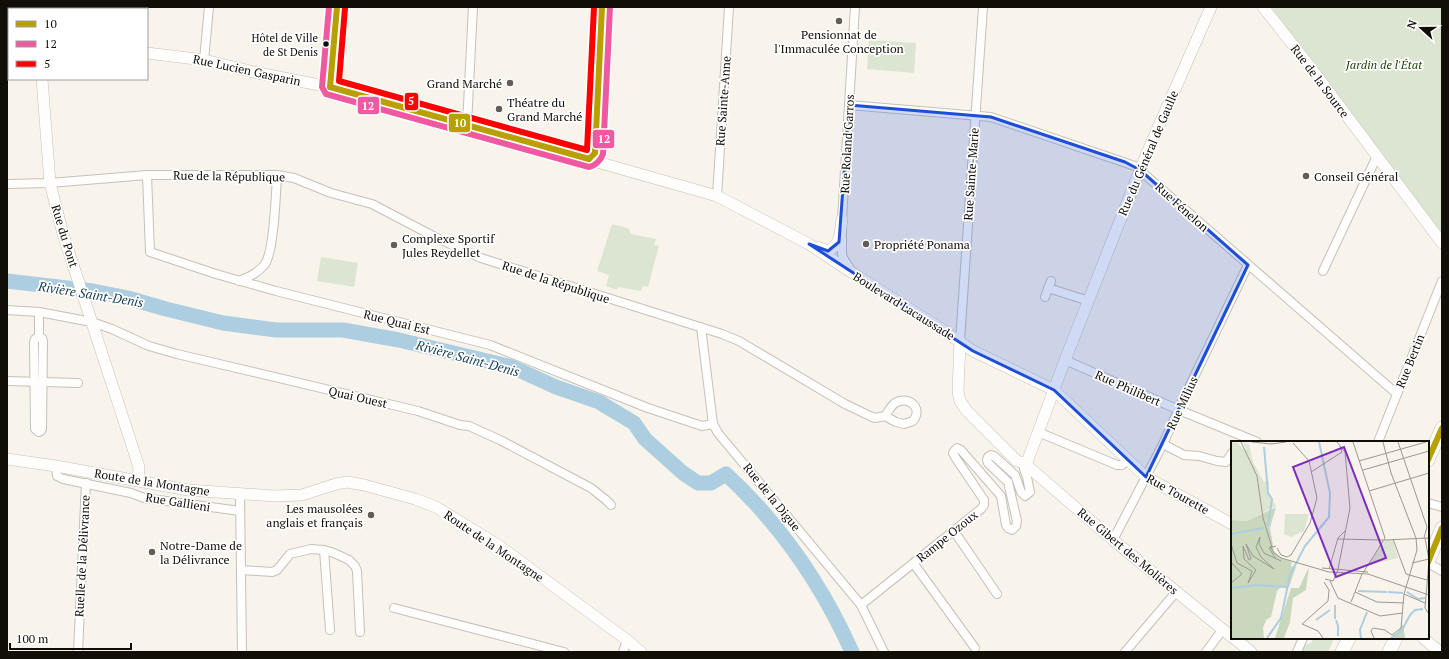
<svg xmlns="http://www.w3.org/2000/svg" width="1449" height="659" viewBox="0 0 1449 659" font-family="'PT Serif',serif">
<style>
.green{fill:#dce5d2}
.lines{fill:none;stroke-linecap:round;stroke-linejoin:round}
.river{stroke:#accee0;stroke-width:15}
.street-casing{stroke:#c5c1ba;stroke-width:10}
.secondary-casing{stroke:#c5c1ba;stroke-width:12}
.primary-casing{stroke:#c5c1ba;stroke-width:14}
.street{stroke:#fefdfc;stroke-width:8}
.secondary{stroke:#fefdfc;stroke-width:11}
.primary{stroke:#fefdfc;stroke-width:13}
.bus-1-casing{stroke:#fff;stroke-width:9}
.bus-2-casing{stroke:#fff;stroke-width:9}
.bus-3-casing{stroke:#fff;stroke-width:9}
.bus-1{stroke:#b89f02;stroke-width:6}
.bus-2{stroke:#ef59a1;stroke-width:6}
.bus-3{stroke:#f00;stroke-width:6}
.marked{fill:#1d4ed8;fill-opacity:0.2;stroke:#1d4ed8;stroke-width:3;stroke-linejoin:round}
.poi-dot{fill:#625e57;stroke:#fff;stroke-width:1.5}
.bus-dot{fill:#110d07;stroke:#fff;stroke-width:1.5}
.labels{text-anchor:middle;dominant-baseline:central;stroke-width:3.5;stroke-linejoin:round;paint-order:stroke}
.bus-label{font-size:11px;fill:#110d07;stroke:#fff;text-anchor:end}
.poi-label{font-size:12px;fill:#110d07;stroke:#fff;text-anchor:start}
.park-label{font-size:12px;font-style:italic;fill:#183e00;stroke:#fff}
.street-label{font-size:12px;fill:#110d07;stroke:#fff}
.water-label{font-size:13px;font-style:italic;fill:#184156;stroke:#fff}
.inset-river{fill:none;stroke:#accee0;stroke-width:2}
.inset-road{fill:none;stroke:#9c9890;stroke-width:1}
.view{fill:#7b2cbf;fill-opacity:0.15;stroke:#7b2cbf;stroke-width:2}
.inset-edge{fill:none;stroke:#110d07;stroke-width:2}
.line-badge{stroke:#fff;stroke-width:1.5}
.badge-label{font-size:11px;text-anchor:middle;font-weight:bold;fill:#fff}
</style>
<rect width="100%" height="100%" fill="#f8f4eb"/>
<!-- green -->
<g class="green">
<polygon points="1271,7 1442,7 1442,235 1440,234"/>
<polygon points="869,40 916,43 914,73 867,69"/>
<polygon points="612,224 628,228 631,234 656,239 654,245 659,246 648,287 643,286 641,291 618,287 617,290 606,286 609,275 597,271"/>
<polygon points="321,257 358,263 354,287 317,281"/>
<polygon points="1313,638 1334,638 1328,652 1301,652 1304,645 1311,643"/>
</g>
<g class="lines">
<!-- river -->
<path class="river" d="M7,281L93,291L128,298L166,309L223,323L276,330H343L399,340L512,367L556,387L599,402L634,423L645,439L683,473L698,483H711L726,474C780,524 822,585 852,652"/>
<defs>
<g id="street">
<polyline points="204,60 209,7"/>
<polyline points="330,87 337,7"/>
<polyline points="849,105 991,117 1135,166 1397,394"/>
<polyline points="467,125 473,7"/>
<polyline points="589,159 595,153 602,7"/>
<polyline points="147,175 150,252 216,274 276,291 490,345 648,408 702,426 713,424"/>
<path d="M7,184L50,183L147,175H277L294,178L331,193L372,204L437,238L481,258L722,334L739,341L845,404L870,416L875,418L885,416L896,422L904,424L913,421C924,407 907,395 895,403C890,407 888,412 885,416"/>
<polyline points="717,196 729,7"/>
<polyline points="851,270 843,258 842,253 842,219 855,7"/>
<polyline points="1323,271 1377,156"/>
<path d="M239,281C249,277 258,273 265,264C274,251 276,194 277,175"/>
<polyline points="1048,288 1089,301"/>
<polyline points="1045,297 1051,281"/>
<polyline points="7,310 39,312 92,322 112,329 149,346 177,354 418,411 460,425 469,426 500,440 591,488 606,500 611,505"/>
<polyline points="701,327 713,424 718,433 861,605 884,652"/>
<polygon points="39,337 42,338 43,341 42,429 41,431 39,432 35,429 34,342 35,339"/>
<polyline points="39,337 39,312"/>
<polyline points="960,341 983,7"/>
<polyline points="1065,360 1179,410 1257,442"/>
<polyline points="7,381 78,383"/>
<polyline points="1038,432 1117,465 1122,465 1127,460"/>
<polyline points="1378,442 1442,281"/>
<polyline points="1163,444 1184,455 1199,456 1217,461 1226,462 1232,453"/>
<polyline points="56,466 57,476 63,479 131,493 144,498 240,511"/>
<polyline points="240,494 242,652"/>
<polyline points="1428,503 1442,507"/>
<polyline points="954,531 997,594"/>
<polyline points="1113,540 1163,444 1181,404 1248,265"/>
<polyline points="324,550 330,630"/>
<polyline points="1428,563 1442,571"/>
<polyline points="914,564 975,648"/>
<polyline points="241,570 272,572 277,570 290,554 311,549 324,550 334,553 349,560 355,566 357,571 360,632"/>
<polyline points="861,605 981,509 984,505 984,500 955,457 953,453 955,450 957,448 961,450 1001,496 1006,525 1008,528 1012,530 1016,526 1017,521 1008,482 988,463 987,460 988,457 991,455 994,456 1015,475 1021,492 1025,496 1030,492 1027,477 1024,469 1026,465"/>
<polyline points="394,608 564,652"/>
<polyline points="78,652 86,483"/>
<polyline points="623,652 627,640"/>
<polyline points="1125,652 1177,591"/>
<polyline points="1206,652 1223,629"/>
<polyline points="1297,652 1303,638"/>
</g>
<g id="secondary">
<polyline points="50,7 62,9"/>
<polyline points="1263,7 1311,68 1442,243"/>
<polyline points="38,9 50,7"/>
<polyline points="7,14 9,14"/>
<polyline points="7,27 9,27"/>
<polyline points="7,40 9,40"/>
<polyline points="147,53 204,60 258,73 330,87 467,125 717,196 809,244 857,276 943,330 973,351 1054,390 1146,477 1232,524"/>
<polyline points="42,79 50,183 63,234 139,467 138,481"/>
<path d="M817,247L828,251C841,245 840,232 842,219"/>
<polyline points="960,341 958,392 960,401 967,411 1017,461 1024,463 1113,540 1232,637"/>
<polyline points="7,459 56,466 188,490 274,496 302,495 336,484 347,482 364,485 415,499 436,507 498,545 627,640 641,652"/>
<polyline points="1026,465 1065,360 1144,160 1211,7"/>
<polyline points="1234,638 1251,652"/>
<polyline points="1423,638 1440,652"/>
</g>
<g id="primary">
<polyline points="1428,460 1442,428"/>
<polyline points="1428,562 1442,528"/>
<polyline points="1342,652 1349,638"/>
<polyline points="1389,652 1396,638"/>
</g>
</defs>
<!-- street casing -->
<use href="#street" class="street-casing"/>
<!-- secondary casing -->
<use href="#secondary" class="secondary-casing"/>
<!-- primary casing -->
<use href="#primary" class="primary-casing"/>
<!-- street -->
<use href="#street" class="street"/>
<!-- secondary -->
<use href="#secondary" class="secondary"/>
<!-- primary -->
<use href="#primary" class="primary"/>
<defs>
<g id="bus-1">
<polyline points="330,87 589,159"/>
<polyline points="330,87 337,7"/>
<polyline points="589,159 595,153 602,7"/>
<polyline points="1428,460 1442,428"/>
<polyline points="1428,562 1442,528"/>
</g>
<path id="bus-2" d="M329,7L322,87L326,94L589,167C595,166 601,160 603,154L610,7"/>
<polyline id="bus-3" points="345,8 339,81 587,150 594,7"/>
</defs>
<!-- bus-1 casing -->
<use href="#bus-1" class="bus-1-casing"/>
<!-- bus-2 casing -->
<use href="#bus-2" class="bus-2-casing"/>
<!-- bus-3 casing -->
<use href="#bus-3" class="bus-3-casing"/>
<!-- bus-1 -->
<use href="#bus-1" class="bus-1"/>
<!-- bus-2 -->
<use href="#bus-2" class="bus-2"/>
<!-- bus-3 -->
<use href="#bus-3" class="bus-3"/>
</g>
<!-- marked area -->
<path class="marked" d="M849,105L991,117L1125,162L1140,170L1248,265L1146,477L1054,390L973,351L809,244L828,251L839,242Z"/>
<!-- markers -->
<g class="poi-dot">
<circle cx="839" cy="21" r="4"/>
<circle cx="510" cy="83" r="4"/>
<circle cx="499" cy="109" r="4"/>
<circle cx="1306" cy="176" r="4"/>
<circle cx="866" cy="244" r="4"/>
<circle cx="394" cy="245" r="4"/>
<circle cx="371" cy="515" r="4"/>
<circle cx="152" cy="552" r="4"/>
</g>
<circle class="bus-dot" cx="326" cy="44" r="3.5"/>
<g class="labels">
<!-- bus labels -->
<g class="bus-label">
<text x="318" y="38">Hôtel de Ville<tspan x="318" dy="14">de St Denis</tspan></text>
</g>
<!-- poi labels -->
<g class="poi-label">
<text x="839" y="34" text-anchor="middle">Pensionnat de<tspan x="839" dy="14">l'Immaculée Conception</tspan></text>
<text x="502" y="83" text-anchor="end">Grand Marché</text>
<text x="507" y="102">Théatre du<tspan x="507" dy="14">Grand Marché</tspan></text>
<text x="1314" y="176">Conseil Général</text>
<text x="402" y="238">Complexe Sportif<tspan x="402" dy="14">Jules Reydellet</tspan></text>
<text x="874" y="244">Propriété Ponama</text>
<text x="363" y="508" text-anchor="end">Les mausolées<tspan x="363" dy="14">anglais et français</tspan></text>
<text x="160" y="545">Notre-Dame de<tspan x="160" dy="14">la Délivrance</tspan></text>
</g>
<!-- park labels -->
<g class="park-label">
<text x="1384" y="64">Jardin de l'État</text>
</g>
<!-- street labels -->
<g class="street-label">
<text transform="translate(247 70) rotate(12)">Rue Lucien Gasparin</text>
<text transform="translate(1320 81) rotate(53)">Rue de la Source</text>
<text transform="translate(723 101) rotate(-86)">Rue Sainte-Anne</text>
<text transform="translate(847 144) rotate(-87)">Rue Roland Garros</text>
<text transform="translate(1148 153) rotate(-67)">Rue du Général de Gaulle</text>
<text transform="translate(971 174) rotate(-86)">Rue Sainte-Marie</text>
<text transform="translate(229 176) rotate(1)">Rue de la République</text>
<text transform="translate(1182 207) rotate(42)">Rue Fénelon</text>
<text transform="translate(65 236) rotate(73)">Rue du Pont</text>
<text transform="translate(556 282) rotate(18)">Rue de la République</text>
<text transform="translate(904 306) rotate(32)">Boulevard Lacaussade</text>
<text transform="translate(397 322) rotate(14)">Rue Quai Est</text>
<text transform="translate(1410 361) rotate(-68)">Rue Bertin</text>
<text transform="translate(1128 388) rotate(24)">Rue Philibert</text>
<text transform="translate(358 397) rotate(13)">Quai Ouest</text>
<text transform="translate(1182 403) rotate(-65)">Rue Milius</text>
<text transform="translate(152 482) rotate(9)">Route de la Montagne</text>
<text transform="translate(1178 494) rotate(29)">Rue Tourette</text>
<text transform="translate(772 497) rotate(51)">Rue de la Digue</text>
<text transform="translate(178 502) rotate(9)">Rue Gallieni</text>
<text transform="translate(947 536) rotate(-39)">Rampe Ozoux</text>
<text transform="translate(494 546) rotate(34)">Route de la Montagne</text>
<text transform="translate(1128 551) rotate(40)">Rue Gibert des Molières</text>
<text transform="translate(82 556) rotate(-87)">Ruelle de la Délivrance</text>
</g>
<!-- water labels -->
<g class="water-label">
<text transform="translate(91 294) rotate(9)">Rivière Saint-Denis</text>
<text transform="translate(468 358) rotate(15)">Rivière Saint-Denis</text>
</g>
</g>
<!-- overview -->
<g transform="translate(1231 441)">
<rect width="198" height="198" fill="#f8f4eb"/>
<path d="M0,1L7,2L13,9L15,8L12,1L18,4L22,21L33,41L38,40L37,51L45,65L16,80L0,79ZM54,73H78L73,90L60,96L53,93ZM157,99H162L167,117L138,124L152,100Z" fill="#dce5d2"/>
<path d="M45,66L39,87L43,110L51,118L61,121L60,125L65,126L58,146L51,145L46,150L40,176L35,179L32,187L33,197H0V79L16,80ZM78,126L75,149L62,157L59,181L53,197H44L60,147H68ZM172,183L174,197H159L165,194Z" fill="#c9d7bc"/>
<path class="inset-river" d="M33,6L37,52L41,58L37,85M0,93L33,87M0,147L25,144L56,146M127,150L156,151M157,151L172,152M176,151L187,158L194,157M104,164V178M85,179L99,169M105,179L107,185V195M36,197L50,177L59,134L74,105L98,76L99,52L88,1M130,197L129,189L136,171M160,197L171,189L179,174L184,169L192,168"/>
<path class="inset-road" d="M10,1L26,35L32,77L41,106M21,1L40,3L55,1M106,1L114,11L119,67L107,128M122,1L154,97L132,132M152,1L160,32L185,97M167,1L196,86L193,97M128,20L195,1M132,29L198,10M80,31L111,11L109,5M138,50L198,32M185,97L186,109L173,153L194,162M194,97L198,119L194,167L198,173M107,98L152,99M162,98L175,133L196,139M153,99L198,97M0,103L6,122L21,130L17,142L25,129L13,118L12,105L18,119L20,118L15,103L22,115L43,128L30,116L25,106L29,96L28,103L33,112L50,120M39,105L43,112L50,117L98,131L137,133L198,154M46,107L50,114L56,116L60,114L79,82L86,57L78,20L62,2M45,118L38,107L45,105M0,121L11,133L0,142M181,122L198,118M91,127L137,131M98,128L107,97L114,90M94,138L102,140L107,129M99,140L107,157L149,175L172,172M124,151L146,161L173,162M120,161L131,133M92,197L87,190L71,183L97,160L98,149L93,141M143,197L140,190L142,187L154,189L161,194L170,187L173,153"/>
<path class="view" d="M113,6L155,117L105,136L62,26Z"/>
<rect width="198" height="198" class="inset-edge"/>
</g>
<g class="line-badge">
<rect x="404" y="92" width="15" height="19" rx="4" fill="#f00"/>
<rect x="357" y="96" width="23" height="19" rx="4" fill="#ef59a1"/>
<rect x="448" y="113" width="23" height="20" rx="4" fill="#b89f02"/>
<rect x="592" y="129" width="23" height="20" rx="4" fill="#ef59a1"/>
</g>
<g class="badge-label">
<text x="411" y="105">5</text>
<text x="368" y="110">12</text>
<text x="460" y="127">10</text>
<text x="604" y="143">12</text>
</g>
<!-- border -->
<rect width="1449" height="659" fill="none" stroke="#110d07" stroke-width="16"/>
<!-- legend -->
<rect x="8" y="8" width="140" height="72" fill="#ffffff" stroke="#a09e9c"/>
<rect x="16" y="21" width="20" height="6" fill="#b89f02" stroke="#a09e9c"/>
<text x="44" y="28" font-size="12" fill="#110d07">10</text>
<rect x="16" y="41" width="20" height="6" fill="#ef59a1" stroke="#a09e9c"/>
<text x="44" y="48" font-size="12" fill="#110d07">12</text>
<rect x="16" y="61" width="20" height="6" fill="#ff0000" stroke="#a09e9c"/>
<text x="44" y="68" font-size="12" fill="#110d07">5</text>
<!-- north arrow -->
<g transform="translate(1421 28) rotate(291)" stroke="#ffffff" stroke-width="3" paint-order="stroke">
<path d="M0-3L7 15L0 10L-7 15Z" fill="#110d07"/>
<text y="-6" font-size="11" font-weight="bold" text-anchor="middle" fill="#110d07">N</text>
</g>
<!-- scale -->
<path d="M10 643v6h121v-6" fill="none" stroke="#110d07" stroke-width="2"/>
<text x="16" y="643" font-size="12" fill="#110d07" stroke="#ffffff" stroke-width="3" paint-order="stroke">100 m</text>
</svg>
